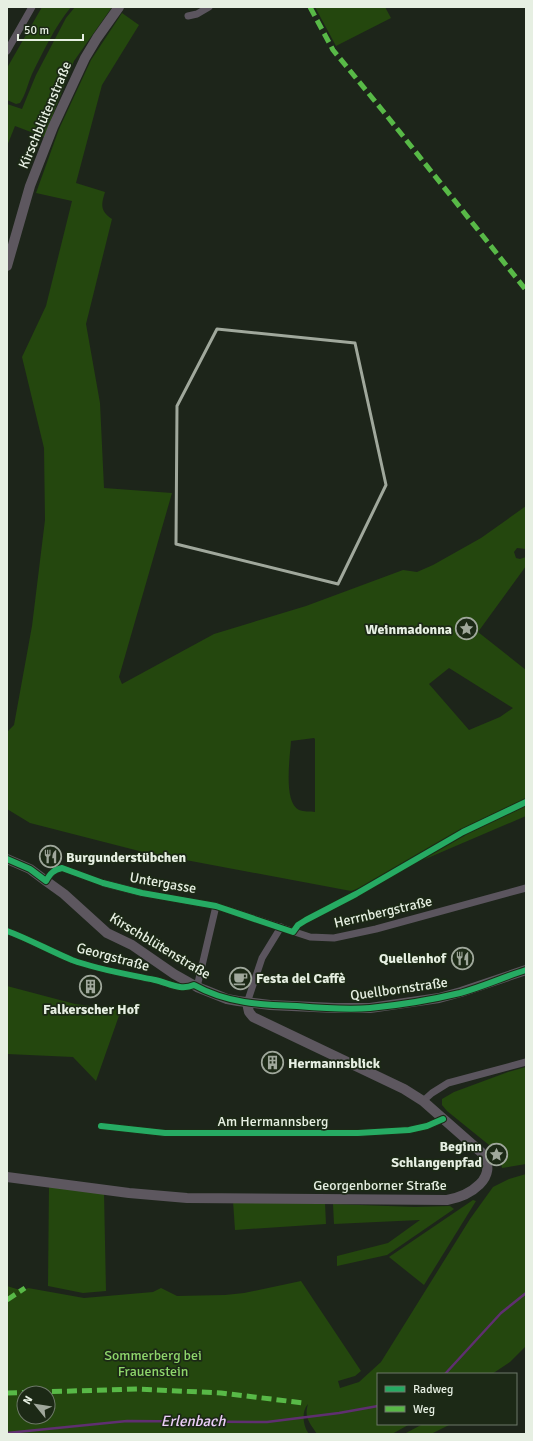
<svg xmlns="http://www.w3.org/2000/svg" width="533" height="1441" viewBox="0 0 533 1441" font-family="Signika,sans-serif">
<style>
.green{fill:#24470e;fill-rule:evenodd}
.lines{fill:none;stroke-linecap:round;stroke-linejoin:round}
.stream{stroke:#5f2f70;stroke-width:2.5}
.minor{stroke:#5b555e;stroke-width:7}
.secondary{stroke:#5d575f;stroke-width:10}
.quiet{stroke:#58b947;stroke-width:5;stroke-dasharray:10 5;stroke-linecap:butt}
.cycleway-casing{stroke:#1c2916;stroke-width:8}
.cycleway{stroke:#26ab63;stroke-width:6}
.marked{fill:none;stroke:#a0a89c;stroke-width:3;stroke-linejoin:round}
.labels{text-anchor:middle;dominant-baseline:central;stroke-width:3.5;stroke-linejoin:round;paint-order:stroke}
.street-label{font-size:14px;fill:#e6efe2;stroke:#1c2916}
.poi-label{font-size:14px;font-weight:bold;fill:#e6efe2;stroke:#1c2916;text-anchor:end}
.park-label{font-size:14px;fill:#8ed66b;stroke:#1c2916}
.water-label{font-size:15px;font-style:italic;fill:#ebcef7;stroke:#1c2916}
</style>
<rect width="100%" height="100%" fill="#1d251a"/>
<!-- green -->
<g class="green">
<path d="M42,7H71C55,26 43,52 32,74C28,83 26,94 20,103L16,104L7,100V68Z"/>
<polygon points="75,7 112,7 74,61 44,137 15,126 7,146 7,104 22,109 36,75 66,18"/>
<polygon points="315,7 385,7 391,18 336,46"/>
<path d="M122,13L139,25L102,85L76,183L105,192C101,205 100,211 112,219L86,324L100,403L104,488L172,493L119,677L122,684L214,634L306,606L403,570L417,572L433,565L481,538L526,506V551V549L517,548L514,552L516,558L520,559L526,557V566L478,632L526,670V816L423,860L458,835L360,888L351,891L143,852L30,823L7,809V732L14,725L32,626L45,520L44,448L22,357L46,306L72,201L36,193L59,129L91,60ZM449,668L513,708L500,717L469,730L429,684ZM314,738L315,739V812C310,811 304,812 299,810C283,802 290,757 291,741Z"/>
<polygon points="7,986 75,1004 121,1010 96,1081 73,1057 7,1054"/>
<polygon points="526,1067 526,1164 502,1168 499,1155 494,1149 447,1111 442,1105 442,1099 454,1092 508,1072"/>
<path d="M526,1174V1346L510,1362L492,1374H378V1424H410L392,1434H317C309,1422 304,1417 308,1404C301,1412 303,1426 309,1434H7V1286L23,1291L28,1288L84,1298L153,1292L161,1288L177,1296L225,1295L244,1293L301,1281L361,1371L355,1376L338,1381L340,1388L359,1382L381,1362L470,1219L493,1187L509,1179ZM24,1393H48V1417H24Z"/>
<polygon points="49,1185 104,1193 106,1291 83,1293 48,1286"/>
<polygon points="473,1200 476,1201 424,1285 389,1257"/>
<polygon points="233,1201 325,1203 326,1224 235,1230"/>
<polygon points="333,1204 415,1207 450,1206 454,1209 387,1255 337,1266 337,1256 388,1243 420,1220 334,1224"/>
<polygon points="423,1424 451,1424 431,1434 404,1434"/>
</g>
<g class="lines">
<!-- stream -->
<g class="stream">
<polyline points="445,1374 501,1313 526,1293"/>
<polyline points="7,1433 127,1421 267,1422 339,1413 378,1406"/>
</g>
<!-- minor -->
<g class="minor">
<polyline points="188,16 197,14 209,7"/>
<polyline points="7,51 32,7"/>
<path d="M46,881C50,874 53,870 62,868L103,883L142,893L216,906L310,937L334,938L376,929L526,888"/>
<path d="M7,931C29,939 50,951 72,960C99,970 127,974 155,980C169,983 180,991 194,985"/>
<polyline points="197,987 216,906"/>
<polyline points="247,1003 262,958 281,927"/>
<polyline points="423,1101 432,1093 448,1083 526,1062"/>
<polyline points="101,1126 165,1133 358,1133 409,1130 427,1126 443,1119"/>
</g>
<!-- secondary -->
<g class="secondary">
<polyline points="7,266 30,186 53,127 85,58 97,38 119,7"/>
<polyline points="7,859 30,869 46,881 64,894 107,933 132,945 174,974 197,987 227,999 238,1001 270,1005 335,1008 370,1008 439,998 461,992 526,970"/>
<path d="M7,1177L129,1193L187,1198L447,1200C469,1196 500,1178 482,1153L423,1101L404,1089L253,1017L249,1012L247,1003"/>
</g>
<!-- quiet -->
<g class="quiet">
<polyline points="310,7 333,50 383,111 526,290"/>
<polyline points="7,1300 25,1288"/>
<polyline points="7,1393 137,1389 221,1393 304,1403"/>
</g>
<defs>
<g id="cycleway">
<path d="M7,859L30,869L46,881C50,874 53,870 62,868L103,883L142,893L216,906L293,932L298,925L306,920L356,894L463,832L526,802"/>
<path d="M7,931C29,939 50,951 72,960C99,970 127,974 155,980C169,983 180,991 194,985C226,1003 261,1005 297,1006C321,1008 346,1010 370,1008C400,1005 431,1000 460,993C482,987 504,977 526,970"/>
<polyline points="101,1126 165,1133 358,1133 409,1130 427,1126 443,1119"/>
</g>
</defs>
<!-- cycleway casing -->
<use href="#cycleway" class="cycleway-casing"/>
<!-- cycleway -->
<use href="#cycleway" class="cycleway"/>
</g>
<!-- marked area -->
<path class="marked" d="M217,329L355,343L386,485L338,584L176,544L177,406Z"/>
<!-- icons -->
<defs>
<symbol id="sight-ring" viewBox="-11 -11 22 22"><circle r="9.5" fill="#1c2916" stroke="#a0a89c" stroke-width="1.5"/><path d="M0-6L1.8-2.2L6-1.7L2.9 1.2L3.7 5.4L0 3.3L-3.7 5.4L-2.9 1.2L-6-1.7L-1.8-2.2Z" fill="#a0a89c"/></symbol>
<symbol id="restaurant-ring" viewBox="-11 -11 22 22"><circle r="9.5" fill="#1c2916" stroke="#a0a89c" stroke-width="1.5"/><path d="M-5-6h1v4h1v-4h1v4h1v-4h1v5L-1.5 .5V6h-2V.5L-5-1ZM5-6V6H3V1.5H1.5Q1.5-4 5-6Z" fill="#a0a89c"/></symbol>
<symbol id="cafe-ring" viewBox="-11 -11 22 22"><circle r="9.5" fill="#1c2916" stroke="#a0a89c" stroke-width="1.5"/><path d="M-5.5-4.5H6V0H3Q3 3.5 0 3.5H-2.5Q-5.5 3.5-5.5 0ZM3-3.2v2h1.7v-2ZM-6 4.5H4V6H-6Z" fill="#a0a89c"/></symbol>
<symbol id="building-ring" viewBox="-11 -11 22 22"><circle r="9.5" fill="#1c2916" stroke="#a0a89c" stroke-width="1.5"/><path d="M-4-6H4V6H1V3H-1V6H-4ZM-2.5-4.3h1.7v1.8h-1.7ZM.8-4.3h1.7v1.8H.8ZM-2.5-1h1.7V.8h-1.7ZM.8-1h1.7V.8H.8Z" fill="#a0a89c"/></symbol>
</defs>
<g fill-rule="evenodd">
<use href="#sight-ring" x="454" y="616" width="25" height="25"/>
<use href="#restaurant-ring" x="38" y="844" width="25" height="25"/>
<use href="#restaurant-ring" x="450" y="946" width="25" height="25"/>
<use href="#cafe-ring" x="228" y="966" width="25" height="25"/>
<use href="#building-ring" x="78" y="974" width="25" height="25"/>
<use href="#building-ring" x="260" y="1050" width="25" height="25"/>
<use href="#sight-ring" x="484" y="1142" width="25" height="25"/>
</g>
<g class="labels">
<!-- street labels -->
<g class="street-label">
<text transform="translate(45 115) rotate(-67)">Kirschblütenstraße</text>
<text transform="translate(163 883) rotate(10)">Untergasse</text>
<text transform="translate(383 912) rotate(-13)">Herrnbergstraße</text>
<text transform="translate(160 946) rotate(31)">Kirschblütenstraße</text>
<text transform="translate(113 957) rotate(15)">Georgstraße</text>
<text transform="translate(399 989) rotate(-8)">Quellbornstraße</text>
<text x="273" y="1121">Am Hermannsberg</text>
<text x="380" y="1185">Georgenborner Straße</text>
</g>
<!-- poi labels -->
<g class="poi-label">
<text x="452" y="629">Weinmadonna</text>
<text x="66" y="857" text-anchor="start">Burgunderstübchen</text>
<text x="446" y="958">Quellenhof</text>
<text x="256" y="978" text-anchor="start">Festa del Caffè</text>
<text x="91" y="1009" text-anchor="middle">Falkerscher Hof</text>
<text x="288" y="1063" text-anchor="start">Hermannsblick</text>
<text x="482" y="1146">Beginn<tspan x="482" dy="16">Schlangenpfad</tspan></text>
</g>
<!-- park labels -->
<g class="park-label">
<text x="153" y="1355">Sommerberg bei<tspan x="153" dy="16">Frauenstein</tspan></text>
</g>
<!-- water labels -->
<g class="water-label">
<text x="193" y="1421">Erlenbach</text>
</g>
</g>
<!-- border -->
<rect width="533" height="1441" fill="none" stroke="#e6efe2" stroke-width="16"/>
<!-- legend -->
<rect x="377" y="1373" width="140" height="52" fill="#1c2916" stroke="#6d7868"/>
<rect x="385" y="1386" width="20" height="6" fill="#26ab63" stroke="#6d7868"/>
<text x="413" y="1393" font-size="12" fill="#e6efe2">Radweg</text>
<rect x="385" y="1406" width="20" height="6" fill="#58b947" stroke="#6d7868"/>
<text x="413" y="1413" font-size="12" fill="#e6efe2">Weg</text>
<!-- north arrow -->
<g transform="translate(36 1405) rotate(300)"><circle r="19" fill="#1c2916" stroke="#6d7868"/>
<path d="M0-3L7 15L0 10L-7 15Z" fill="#a0a89c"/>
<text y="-6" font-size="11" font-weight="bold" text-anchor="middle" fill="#e6efe2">N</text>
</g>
<!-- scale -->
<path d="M18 34v6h65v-6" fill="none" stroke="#e6efe2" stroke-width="2"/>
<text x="24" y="34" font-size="12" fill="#e6efe2" stroke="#1c2916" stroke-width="3" paint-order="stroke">50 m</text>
</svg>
